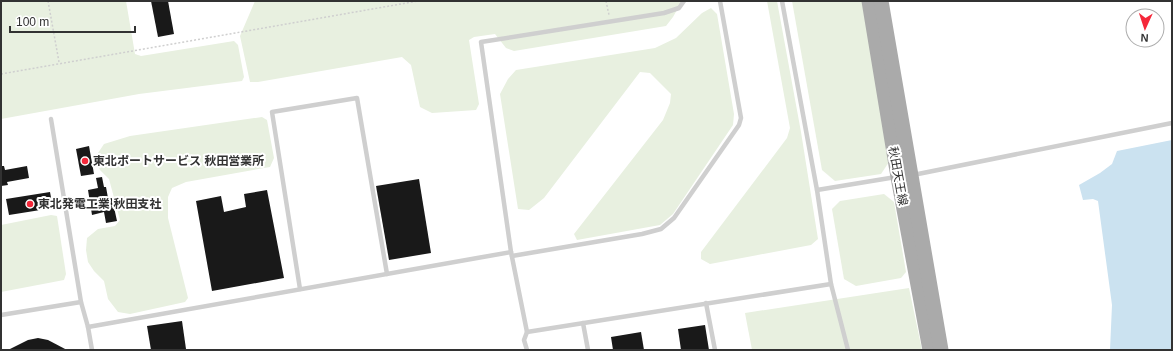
<svg xmlns="http://www.w3.org/2000/svg" width="1173" height="351" viewBox="0 0 1173 351" font-family="Arial,'Noto Sans JP',sans-serif">
<style>
.green{fill:#e8f0e0}
.water{fill:#cbe2f0}
.building{fill:#191919}
.lines{fill:none;stroke-linecap:round;stroke-linejoin:round}
.path{stroke:#cfcfcf;stroke-width:1.5;stroke-dasharray:2 2;stroke-linecap:butt}
.lane{stroke:#cfcfcf;stroke-width:4.5}
.primary{stroke:#aaa;stroke-width:15}
.poi-dot{fill:#f5283a;stroke:#fff;stroke-width:1.5}
.labels{text-anchor:middle;dominant-baseline:central;stroke-width:4;stroke-linejoin:round;paint-order:stroke}
.poi-label{font-size:12px;font-weight:bold;fill:#323232;stroke:#fff;text-anchor:start}
.street-label{font-size:12px;fill:#323232;stroke:#fff}
</style>
<rect width="100%" height="100%" fill="#fff"/>
<!-- green -->
<g class="green">
<polygon points="1,1 126,1 135,54 141,56 234,41 238,45 244,77 242,81 139,94 1,119"/>
<polygon points="255,1 682,1 673,17 666,26 514,51 506,48 495,34 474,37 469,40 479,104 476,110 432,113 420,107 411,65 402,57 258,82 250,82 240,36"/>
<polygon points="767,1 777,1 801,132 818,239 811,245 710,264 701,259 701,252 787,138 790,128"/>
<polygon points="792,1 862,1 889,162 881,174 835,181 822,170"/>
<polygon points="711,8 717,14 734,114 733,125 673,214 660,225 577,240 574,234 663,120 670,103 671,94 650,73 640,72 544,198 529,210 518,209 500,94 508,79 516,70 655,48 676,38 702,13"/>
<polygon points="262,117 267,120 274,158 270,167 186,182 172,188 168,197 168,218 188,298 185,302 130,314 118,312 108,299 104,281 94,271 88,262 86,250 87,238 98,229 115,226 120,220 109,179 100,170 97,163 98,153 104,144 130,136"/>
<polygon points="884,194 894,202 906,272 901,278 856,286 844,279 832,209 840,201"/>
<polygon points="51,215 57,216 66,274 64,280 1,292 1,225"/>
<polygon points="909,288 922,350 752,350 745,313"/>
</g>
<!-- water -->
<polygon class="water" points="1172,140 1172,350 1110,350 1112,305 1098,201 1093,199 1083,200 1079,185 1100,173 1112,164 1117,151"/>
<!-- building -->
<g class="building">
<polygon points="151,1 168,1 174,34 158,37"/>
<polygon points="89,146 94,174 81,176 76,149"/>
<polygon points="1,166 4,166 5,170 27,166 29,178 7,182 8,185 1,186"/>
<polygon points="102,177 104,187 106,187 108,198 112,198 117,221 106,223 104,212 92,215 88,190 98,188 96,178"/>
<polygon points="419,179 431,253 389,260 376,186"/>
<polygon points="267,190 284,278 212,291 196,201 221,196 224,212 246,207 244,194"/>
<polygon points="50,192 53,208 9,215 6,199"/>
<polygon points="182,321 186,349 151,350 147,326"/>
<polygon points="705,325 709,350 681,350 678,329"/>
<polygon points="641,332 644,350 613,350 611,337"/>
<polygon points="38,338 48,340 67,350 8,350 28,340"/>
</g>
<g class="lines">
<!-- path -->
<g class="path">
<polyline points="48,1 59,62"/>
<polyline points="606,1 609,15"/>
<polyline points="1,74 418,1"/>
</g>
<!-- lane -->
<g class="lane">
<polyline points="684,1 679,8 664,13 481,42 511,252 527,332 831,284"/>
<polyline points="782,1 817,190 831,284 848,350"/>
<polyline points="51,119 81,302 88,327 92,350"/>
<polyline points="913,175 1172,123"/>
<polyline points="817,190 896,177"/>
<polyline points="512,256 642,234 661,229 674,218 739,125 741,118 720,1"/>
<polyline points="300,289 272,112 357,98 387,274"/>
<polyline points="706,303 715,350"/>
<polyline points="1,315 81,302"/>
<polyline points="583,323 588,350"/>
<polyline points="88,327 511,252"/>
<polyline points="527,350 524,340 527,332"/>
</g>
<!-- primary -->
<g class="primary">
<polyline points="869,1 898,177 930,350"/>
<polyline points="881,1 941,350"/>
</g>
</g>
<!-- markers -->
<g class="poi-dot">
<circle cx="85" cy="161" r="4"/>
<circle cx="30" cy="204" r="4"/>
</g>
<g class="labels">
<!-- poi labels -->
<g class="poi-label">
<text x="93" y="161">東北ポートサービス 秋田営業所</text>
<text x="38" y="204">東北発電工業 秋田支社</text>
</g>
<!-- street labels -->
<g class="street-label">
<text transform="translate(898 176) rotate(80)">秋田天王線</text>
</g>
</g>
<!-- border -->
<rect width="1173" height="351" fill="none" stroke="#323232" stroke-width="4"/>
<!-- north arrow -->
<g transform="translate(1145 28) rotate(183)"><circle r="19" fill="#ffffff" stroke="#adadad"/>
<path d="M0-3L7 15L0 10L-7 15Z" fill="#f5283a"/>
<text y="-6" font-size="11" font-weight="bold" text-anchor="middle" fill="#323232">N</text>
</g>
<!-- scale -->
<path d="M10 26v6h125v-6" fill="none" stroke="#323232" stroke-width="2"/>
<text x="16" y="26" font-size="12" fill="#323232" stroke="#ffffff" stroke-width="3" paint-order="stroke">100 m</text>
</svg>
